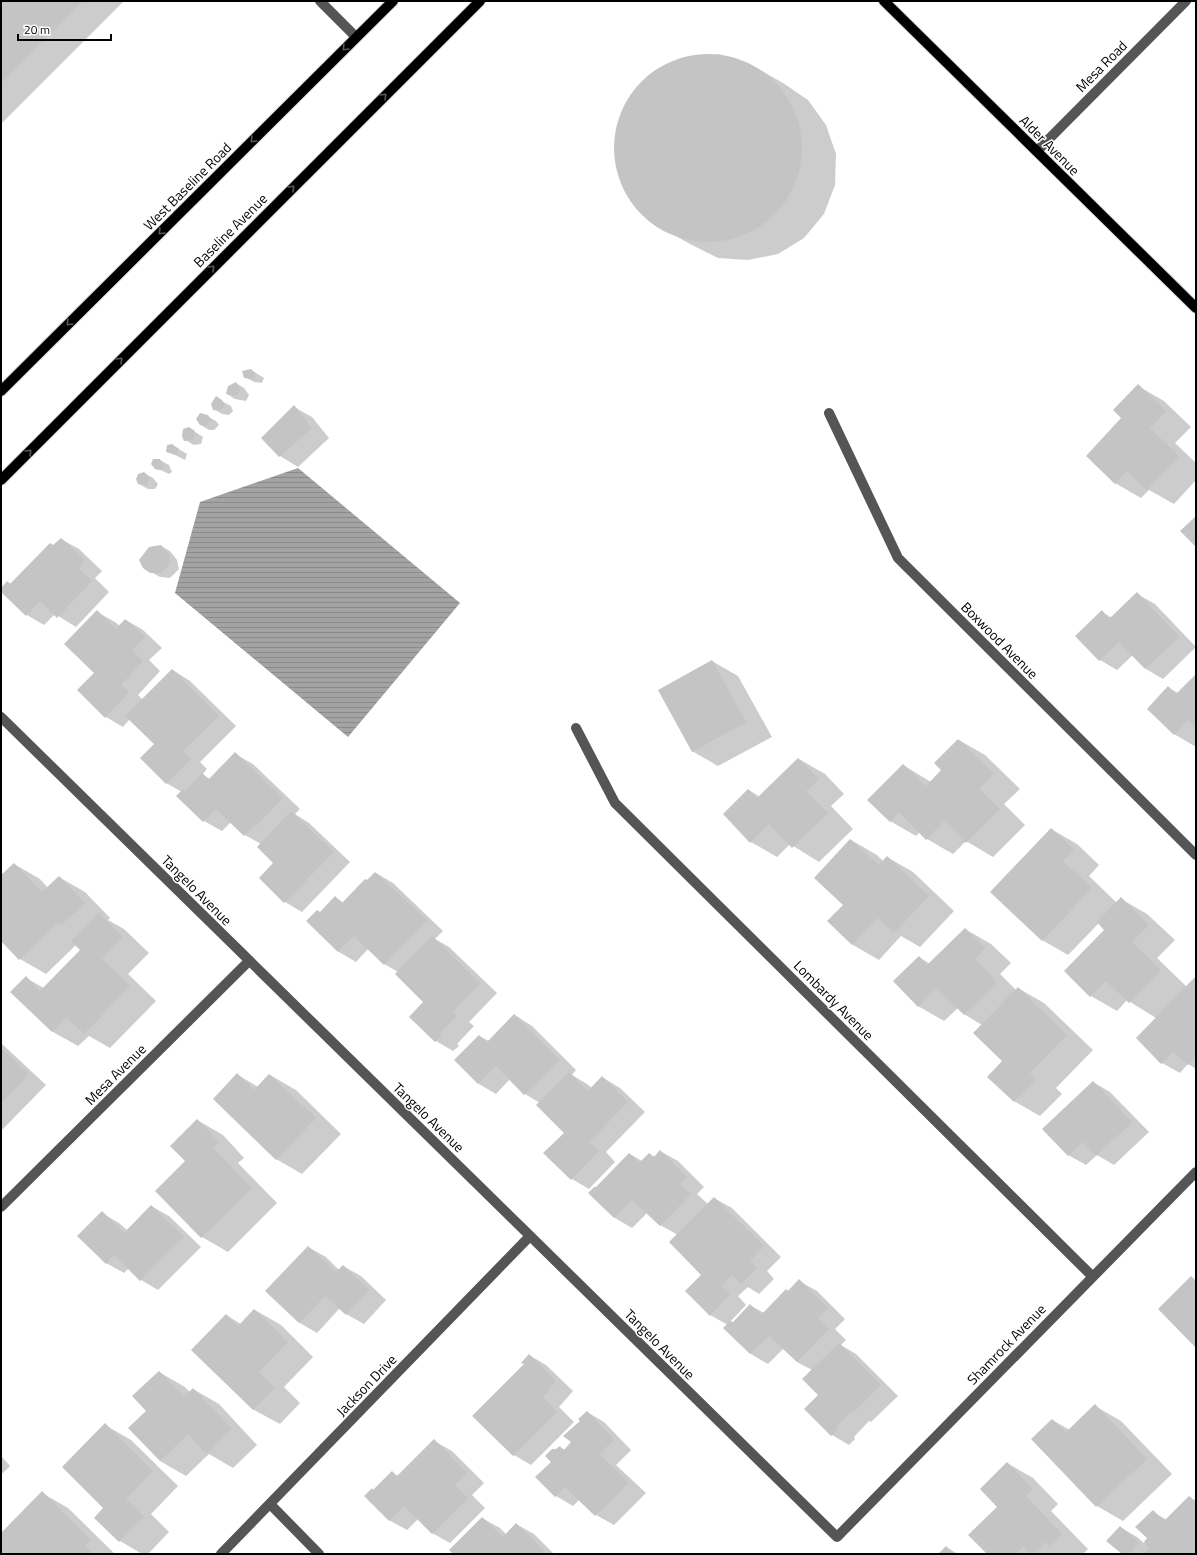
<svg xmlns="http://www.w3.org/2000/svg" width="1197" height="1555" viewBox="0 0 1197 1555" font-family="'Titillium Web',sans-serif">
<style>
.water{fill:url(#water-rules)}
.shadow{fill:#0003}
.building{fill:#c4c4c4}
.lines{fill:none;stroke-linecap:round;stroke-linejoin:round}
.major-casing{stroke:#dbdbdb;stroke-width:12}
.minor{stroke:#555;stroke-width:10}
.major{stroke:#000;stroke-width:10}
.oneway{stroke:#595959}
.labels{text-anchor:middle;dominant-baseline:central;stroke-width:3;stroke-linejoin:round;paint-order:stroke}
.street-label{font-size:14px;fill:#000;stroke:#fff}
</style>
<defs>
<pattern id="water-rules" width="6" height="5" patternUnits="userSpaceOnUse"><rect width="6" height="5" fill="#a3a3a3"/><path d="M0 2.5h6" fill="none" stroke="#8b8b8b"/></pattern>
</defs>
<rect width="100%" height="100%" fill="#fff"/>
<!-- water -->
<polygon class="water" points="298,468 460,603 348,737 175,593 200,502"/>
<!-- shadow -->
<g class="shadow">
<polygon points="1,1 124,1 1,124"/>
<polygon points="718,54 748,63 783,83 808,100 826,125 836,154 835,185 824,214 804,238 778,254 748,260 718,258 690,244 656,225 633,203 619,176 615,146 621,116 636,89 659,69 688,57"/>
<polygon points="251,370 264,378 262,383 254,382 245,377"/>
<polygon points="236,383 244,388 249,395 246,401 235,399 227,394"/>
<polygon points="1138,386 1164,401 1191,427 1175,443 1196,463 1196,480 1174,504 1149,490 1141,498 1115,483 1123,418"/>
<polygon points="216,398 231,406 233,411 229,415 222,414 214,409"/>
<polygon points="294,407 312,417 329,438 298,467 280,456 263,438"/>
<polygon points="207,416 216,421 219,425 214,430 209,430 201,425"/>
<polygon points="189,428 203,437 201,444 194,445 185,440"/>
<polygon points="172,445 187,454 185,460 167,451"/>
<polygon points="160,460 169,465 172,472 169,474 156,468"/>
<polygon points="144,473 153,478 158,484 155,489 148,489 139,484"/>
<polygon points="61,539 79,549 102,571 95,578 109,592 76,627 55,614 44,625 27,615 1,591 1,589 8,582 11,584"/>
<polygon points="161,546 170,551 177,560 179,569 170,578 160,577 151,572"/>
<polygon points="1137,594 1155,604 1196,647 1163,679 1146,669 1133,655 1117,670 1100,660 1076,636 1102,612 1112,618"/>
<polygon points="97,612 115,622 120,626 126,620 143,630 162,648 149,660 160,671 138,695 143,700 173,670 190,681 236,726 200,762 207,769 202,775 210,779 235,754 253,764 300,809 295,814 309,823 350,862 302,912 285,902 275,863 261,844 245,835 231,822 222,831 204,821 178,796 182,792 166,783 156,744 130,719 123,727 106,717 95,673"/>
<polygon points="712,661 738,676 772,737 718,766 692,751"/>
<polygon points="1196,675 1196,747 1174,734 1169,688 1178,693"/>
<polygon points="959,740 985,755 1020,789 1004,804 1025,825 993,857 966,841 953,854 927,839 920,832 916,836 890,821 903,765 931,782 942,770"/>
<polygon points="799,759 825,774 844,794 831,806 853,829 819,862 790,844 777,857 751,842 749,790 760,797"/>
<polygon points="1051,829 1077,844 1099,865 1089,876 1117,903 1121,899 1147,914 1175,940 1157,958 1187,987 1196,978 1196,1069 1188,1064 1180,1073 1162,1063 1156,1018 1127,1000 1117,1011 1091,996 1106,930 1099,923 1068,955 1042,940"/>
<polygon points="851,840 877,855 883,861 887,857 913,872 954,911 920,947 901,936 879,960 853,945 829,921 844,905"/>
<polygon points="14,864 40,879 48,888 59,877 85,892 110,918 108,920 124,929 149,953 128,974 156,1001 110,1048 89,1036 78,1046 53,1032 12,992 26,978 44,988 81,950 76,945 46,974 20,959 1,940 1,877"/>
<polygon points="376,873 393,883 443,931 435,939 449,947 497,993 469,1022 474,1026 457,1044 459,1046 453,1051 436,1041 410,1017 425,1002 398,972 384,964 368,949 356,962 339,952 307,921 320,913 335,897 344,903"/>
<polygon points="965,929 991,944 1011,963 1000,974 1016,990 1018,988 1044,1003 1093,1050 1056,1088 1062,1094 1040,1116 1014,1101 1003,1061 982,1025 964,1014 958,1008 944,1021 918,1006 919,957 930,964"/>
<polygon points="515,1015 532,1026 576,1070 572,1075 587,1084 592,1088 602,1077 620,1088 645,1112 606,1152 615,1162 589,1189 572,1179 565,1133 540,1103 525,1094 510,1079 496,1094 479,1084 455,1060 479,1036 489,1041"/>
<polygon points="1,1043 46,1085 1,1131"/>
<polygon points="238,1075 258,1087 270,1075 296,1090 341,1134 302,1174 276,1159"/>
<polygon points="1093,1082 1110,1092 1149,1132 1114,1165 1097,1155 1086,1165 1068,1155"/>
<polygon points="197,1120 223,1135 244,1158 238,1163 277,1203 228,1252 202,1237 187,1161"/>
<polygon points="660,1151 678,1161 704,1187 697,1194 708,1204 714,1198 732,1208 781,1257 767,1271 774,1279 759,1294 748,1287 738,1296 746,1305 730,1322 733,1323 750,1305 764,1313 799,1281 817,1291 845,1319 835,1329 846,1340 841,1345 856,1354 898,1396 871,1422 869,1421 854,1437 855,1439 849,1445 832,1435 812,1370 797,1362 784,1348 768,1364 751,1354 725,1328 728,1325 710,1315 703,1275 678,1235 660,1225 647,1213 632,1228 615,1218 589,1193 596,1188 630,1154 642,1161 649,1154 655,1157"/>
<polygon points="151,1206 169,1216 201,1247 158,1290 141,1280 129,1268 124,1273 106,1263 102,1213 119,1223 127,1230"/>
<polygon points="308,1247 326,1257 339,1270 343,1266 361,1276 386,1300 364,1324 346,1314 340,1308 317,1333 300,1323 266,1291"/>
<polygon points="255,1310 281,1325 313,1357 284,1387 300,1403 280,1424 254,1410 193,1350 226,1315 241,1324"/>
<polygon points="529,1355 546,1365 573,1391 559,1407 574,1422 531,1465 514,1455 474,1416 525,1364"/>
<polygon points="159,1372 185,1387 190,1392 193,1389 219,1404 257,1445 233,1468 209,1454 186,1476 160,1461 147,1411"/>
<polygon points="1095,1406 1121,1421 1172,1474 1123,1521 1097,1506 1032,1439 1052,1420 1070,1430"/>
<polygon points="587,1412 604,1422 631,1450 616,1465 646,1493 614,1525 596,1515 580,1499 573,1506 556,1496 552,1462 556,1450 560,1447 565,1450 572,1442 581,1421"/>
<polygon points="105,1425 131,1440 178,1486 151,1514 169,1532 148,1554 142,1554 120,1541 95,1518 105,1508"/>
<polygon points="434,1441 452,1451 484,1483 472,1495 485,1508 450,1543 432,1533 418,1519 407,1530 389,1520 374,1491 392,1473 398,1476"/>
<polygon points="1,1456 10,1466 1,1475"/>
<polygon points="1007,1463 1033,1478 1058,1504 1051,1511 1088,1549 1083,1554 988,1554"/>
<polygon points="42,1493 68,1508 115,1554 1,1554 1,1534"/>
<polygon points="1189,1497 1196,1501 1196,1554 1123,1554 1120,1527 1137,1537 1144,1543 1149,1538 1153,1512 1167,1520"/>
<polygon points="482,1518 500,1528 506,1534 516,1524 534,1534 554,1554 455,1554"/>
<polygon points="946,1547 958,1554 940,1554"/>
</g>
<!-- building -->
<g class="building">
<polygon points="1,1 83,1 1,83"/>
<circle cx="708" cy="148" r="94"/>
<polygon points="251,369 255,373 254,379 244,378 242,371"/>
<polygon points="236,382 241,390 237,396 226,394 228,386"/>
<polygon points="1138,384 1166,411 1150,428 1179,456 1147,490 1127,471 1115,484 1086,456 1121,418 1113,410"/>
<polygon points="216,396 222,400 225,406 220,411 213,410 211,404"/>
<polygon points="294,405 312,428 279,457 261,438"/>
<polygon points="200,413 208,415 211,420 206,426 200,425 196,419"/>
<polygon points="189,427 195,431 193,440 184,441 182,436 183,429"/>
<polygon points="172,444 179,449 176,455 166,452 167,445"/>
<polygon points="153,459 160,459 164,467 159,470 155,469 151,464"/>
<polygon points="144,472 150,478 146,485 138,484 136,479 138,474"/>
<polygon points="1196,516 1196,547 1180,531"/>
<polygon points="61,538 85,560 78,568 92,581 57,618 40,601 26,616 1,592 1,588 7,581 10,584 50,543 53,545"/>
<polygon points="161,545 169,554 170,564 161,573 150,573 143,568 139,560 149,547"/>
<polygon points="1137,592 1179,637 1145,669 1119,642 1099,661 1075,636 1102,610 1109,619"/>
<polygon points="97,610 116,629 125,619 145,637 132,650 143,661 121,685 129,692 105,718 77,690 94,673 64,644"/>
<polygon points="712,660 746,722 692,752 658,690"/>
<polygon points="172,669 219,716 183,751 191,759 166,784 140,758 154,744 125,716"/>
<polygon points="1196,674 1196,728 1188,720 1174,735 1147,709 1168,686 1176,694"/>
<polygon points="958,739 994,773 979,789 1000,809 966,843 944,821 926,840 899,812 890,822 867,800 903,764 926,786 941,770 934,763"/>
<polygon points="235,752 283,798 256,826 254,825 244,836 216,809 203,822 176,796 183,789 185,791 202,773 209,779"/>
<polygon points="798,758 819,779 806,791 828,813 792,848 769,824 750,843 723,814 748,789 757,798"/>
<polygon points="291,811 334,852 284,903 259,878 273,863 257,847"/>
<polygon points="1051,828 1074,849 1063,861 1092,888 1042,941 990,892"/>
<polygon points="850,839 879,865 887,856 929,896 894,933 878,918 852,945 827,921 843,905 814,878"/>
<polygon points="14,863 42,892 59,876 85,903 61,925 58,922 19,960 1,941 1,875"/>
<polygon points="375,872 427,920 384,965 354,936 338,952 306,921 317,910 320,912 335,896 342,903 365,879 367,880"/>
<polygon points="1121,897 1149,925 1132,942 1161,970 1129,1003 1106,981 1090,997 1064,971 1104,930 1097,922"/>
<polygon points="98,913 123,937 102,959 130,986 84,1034 66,1017 52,1032 10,992 26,976 40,991 80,950 71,941"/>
<polygon points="965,928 985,948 975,959 997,982 964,1015 937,988 918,1007 893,981 919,956 927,965"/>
<polygon points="432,936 480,983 453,1012 457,1016 440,1033 442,1035 435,1042 409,1017 423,1002 395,974"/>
<polygon points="1196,976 1196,1057 1188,1065 1173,1052 1161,1064 1136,1038"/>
<polygon points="1018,987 1067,1035 1030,1073 1036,1079 1014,1102 987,1077 1002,1061 973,1033"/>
<polygon points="514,1014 560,1060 524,1095 496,1066 478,1084 454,1060 479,1035 487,1042"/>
<polygon points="1,1048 29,1074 1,1103"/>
<polygon points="569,1072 588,1091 602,1076 628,1102 589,1142 599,1151 571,1180 543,1153 564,1133 536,1105"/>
<polygon points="237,1073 254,1090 269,1074 316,1118 276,1160 213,1099"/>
<polygon points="1093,1081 1132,1122 1096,1156 1083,1142 1068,1156 1042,1129"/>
<polygon points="197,1119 219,1142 213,1148 252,1188 201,1238 155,1191 185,1161 170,1146"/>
<polygon points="660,1150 687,1177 680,1184 691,1194 660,1226 632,1200 614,1218 588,1193 594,1187 596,1187 629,1153 639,1163 649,1153 654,1157"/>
<polygon points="714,1197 764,1246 750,1261 757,1268 741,1284 732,1275 721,1286 730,1294 710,1316 685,1291 701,1275 669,1242"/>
<polygon points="151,1205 184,1237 140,1281 114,1255 106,1264 77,1236 102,1211 124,1233"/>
<polygon points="308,1246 336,1272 343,1265 369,1290 346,1315 325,1296 299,1323 265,1291"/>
<polygon points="1191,1276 1196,1281 1196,1348 1158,1309"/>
<polygon points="799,1279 828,1308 818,1318 829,1329 797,1362 769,1336 750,1354 723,1328 730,1321 733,1322 750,1304 761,1315 786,1289 788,1291"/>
<polygon points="254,1309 288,1342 259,1372 275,1388 253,1410 191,1350 226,1314 238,1326"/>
<polygon points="839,1343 881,1385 853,1413 851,1412 837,1426 838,1429 831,1436 804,1409 818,1395 802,1379"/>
<polygon points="529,1354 556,1381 543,1397 557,1412 513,1456 472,1416 524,1364 521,1363"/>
<polygon points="159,1371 184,1397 193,1388 232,1429 206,1454 188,1434 160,1461 128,1428 146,1411 132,1396"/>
<polygon points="1095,1404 1147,1459 1096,1507 1031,1439 1052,1419 1066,1432"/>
<polygon points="587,1411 614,1440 599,1454 629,1483 595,1516 565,1487 555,1497 535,1477 551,1462 545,1456 552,1449 556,1449 560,1446 563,1451 571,1442 563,1436 580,1421 578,1419"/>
<polygon points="105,1423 153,1471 126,1499 144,1517 119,1542 94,1518 103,1508 62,1467"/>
<polygon points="434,1439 467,1473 455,1485 468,1498 432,1534 404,1506 389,1521 364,1496 372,1488 373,1490 392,1471 397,1476"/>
<polygon points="1007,1462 1033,1489 1026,1496 1062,1534 1049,1546 1045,1542 1033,1554 1030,1554 1023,1547 1016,1554 987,1554 968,1535 997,1507 980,1489"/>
<polygon points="42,1491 91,1540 85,1546 94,1554 1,1554 1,1533"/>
<polygon points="1189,1496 1196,1502 1196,1554 1143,1554 1149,1548 1144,1542 1147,1538 1135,1527 1153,1510 1164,1521"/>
<polygon points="482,1517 503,1537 516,1523 544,1550 541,1554 453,1554 449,1550"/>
<polygon points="1120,1526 1139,1543 1129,1554 1122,1554 1106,1541"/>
<polygon points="946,1546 954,1554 938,1554"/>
</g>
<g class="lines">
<defs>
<g id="major">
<polyline points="884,1 1196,308"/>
<polyline points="1,391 393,1"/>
<polyline points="1,480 480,1"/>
</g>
</defs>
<!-- major casing -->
<use href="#major" class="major-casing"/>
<!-- minor -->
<g class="minor">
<polyline points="320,1 356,37"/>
<polyline points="1037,151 1186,1"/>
<polyline points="829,413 898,558 1196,855"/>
<polyline points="1,717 837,1537 1196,1172"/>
<polyline points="576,728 615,803 1092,1276"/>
<polyline points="1,1207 249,961"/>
<polyline points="270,1504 319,1554"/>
<polyline points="221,1554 530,1236"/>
</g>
<!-- major -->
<use href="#major" class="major"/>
</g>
<!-- one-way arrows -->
<defs><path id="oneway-chevron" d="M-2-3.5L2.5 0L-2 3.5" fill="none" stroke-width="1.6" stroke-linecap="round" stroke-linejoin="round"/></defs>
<g class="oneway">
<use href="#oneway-chevron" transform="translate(345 48) rotate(135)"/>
<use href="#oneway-chevron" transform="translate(384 96) rotate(-45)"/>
<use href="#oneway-chevron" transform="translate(253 140) rotate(135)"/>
<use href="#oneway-chevron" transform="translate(292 188) rotate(-45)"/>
<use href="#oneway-chevron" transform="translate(161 232) rotate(135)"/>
<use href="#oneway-chevron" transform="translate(212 268) rotate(-45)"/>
<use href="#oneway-chevron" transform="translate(69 323) rotate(135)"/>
<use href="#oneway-chevron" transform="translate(120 360) rotate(-45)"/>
<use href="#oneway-chevron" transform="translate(29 452) rotate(-45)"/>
</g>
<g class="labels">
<!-- street labels -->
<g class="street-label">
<text transform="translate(1101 66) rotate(-45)">Mesa Road</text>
<text transform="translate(1050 145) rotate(45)">Alder Avenue</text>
<text transform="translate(187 186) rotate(-45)">West Baseline Road</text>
<text transform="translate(230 230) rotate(-45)">Baseline Avenue</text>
<text transform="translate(1000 640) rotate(45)">Boxwood Avenue</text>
<text transform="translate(197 890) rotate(45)">Tangelo Avenue</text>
<text transform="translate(834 1000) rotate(45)">Lombardy Avenue</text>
<text transform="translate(115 1074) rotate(-45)">Mesa Avenue</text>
<text transform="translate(429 1117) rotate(44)">Tangelo Avenue</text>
<text transform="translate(660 1344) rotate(45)">Tangelo Avenue</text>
<text transform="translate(1006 1344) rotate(-46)">Shamrock Avenue</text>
<text transform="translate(366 1385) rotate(-46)">Jackson Drive</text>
</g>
</g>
<!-- border -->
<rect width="1197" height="1555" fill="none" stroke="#000000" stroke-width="4"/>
<!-- scale -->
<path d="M18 34v6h93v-6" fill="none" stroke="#000000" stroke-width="2"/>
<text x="24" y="34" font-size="12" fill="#000000" stroke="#ffffff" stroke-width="3" paint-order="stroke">20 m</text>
</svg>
